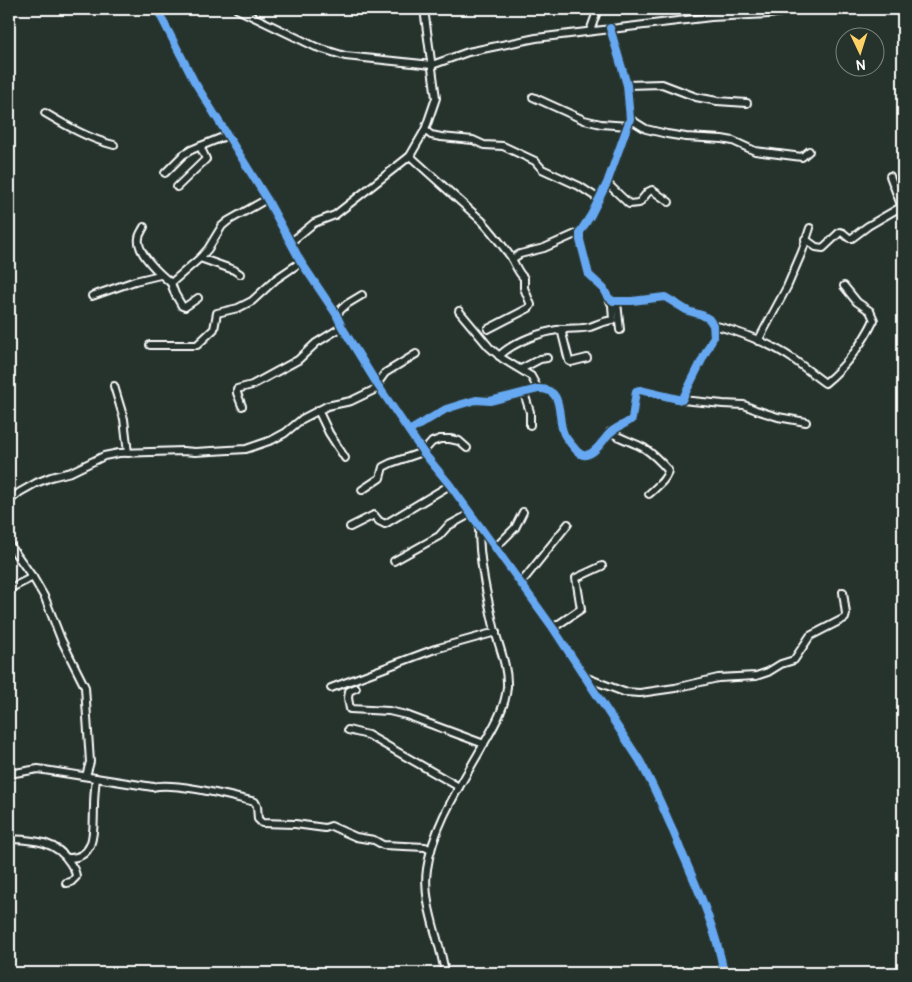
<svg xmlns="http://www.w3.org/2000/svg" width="912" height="982" viewBox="0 0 912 982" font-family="Pangolin,sans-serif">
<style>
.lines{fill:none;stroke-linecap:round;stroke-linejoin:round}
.minor-casing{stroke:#fff;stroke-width:10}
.minor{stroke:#26332d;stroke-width:6}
.cycleway-casing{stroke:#26332d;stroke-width:11}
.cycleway{stroke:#66a8f1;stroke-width:8}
</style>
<rect width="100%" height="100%" fill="#26332d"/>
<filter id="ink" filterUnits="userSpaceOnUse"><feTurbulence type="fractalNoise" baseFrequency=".02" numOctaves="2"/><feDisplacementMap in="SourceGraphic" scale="10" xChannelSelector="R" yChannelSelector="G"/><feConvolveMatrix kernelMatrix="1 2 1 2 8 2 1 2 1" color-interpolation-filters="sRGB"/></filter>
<g filter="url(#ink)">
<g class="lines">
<defs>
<g id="minor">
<path d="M157,9L194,81L267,199L301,262L336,314L342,327L377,384L423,452L450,485L553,628L640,761C655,789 668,818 680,848C698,889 716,929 724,973"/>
<polyline points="237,9 316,47 345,56 432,65 468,52 536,38 711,17 769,14 800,9"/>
<polyline points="590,31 598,9"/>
<polyline points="627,85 662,84 696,97 717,101 747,103"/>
<polyline points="533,97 584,120 601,124 628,126"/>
<path d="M45,113C67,126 89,139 114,145"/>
<polyline points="630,119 646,129 667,134 686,137 722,139 733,141 755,151 802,157 809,151"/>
<polyline points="425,130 431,135 441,137 473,140 484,145 503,146 535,161 542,169 579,186 599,199"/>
<path d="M410,156L482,221C493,233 502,245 511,257C515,264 518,273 524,278V288L531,305L529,308L488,329"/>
<polyline points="165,173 183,155 191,150 228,135"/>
<polyline points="607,183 629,204 639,203 648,192 652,190 669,202"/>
<polyline points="177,187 206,159 200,146"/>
<path d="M144,227C142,231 139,235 139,238C136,253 161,275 171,283"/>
<polyline points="805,239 816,247 823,248 840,232 843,233 849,238 852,238 868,226 899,208 901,205 890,176"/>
<polyline points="291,242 314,223 335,215 410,156 425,130 436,98 424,9"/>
<polyline points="200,258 234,270 240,274"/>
<polyline points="512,259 520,254 544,248 580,232"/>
<polyline points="92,296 135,281 160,275"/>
<polyline points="198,298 185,307 182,306 175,294 171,283 200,258 208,249 222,226 228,221 267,199"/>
<polyline points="617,302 620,330"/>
<polyline points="459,311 489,347 503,359 531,376 538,389"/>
<polyline points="336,314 347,304 362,295"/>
<path d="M713,325C738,331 772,344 793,359C804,367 814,375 825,383C844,368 863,343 874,320L870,311L857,302L844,286"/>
<polyline points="561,329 569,361 571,362 587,358"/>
<polyline points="758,341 787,287 802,252 810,228"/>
<polyline points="150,345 197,345 214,329 217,313 238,308 252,301 276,279 301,262"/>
<path d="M499,356C515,341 541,332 563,329C572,328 582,329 590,327C598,324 604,321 613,320L612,305L609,299"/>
<polyline points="521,369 540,359 547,358"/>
<polyline points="377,384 385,373 416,354"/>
<polyline points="114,386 124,419 128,453"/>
<polyline points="524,393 530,412 530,425"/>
<polyline points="682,400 723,404 744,405 756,410 778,417 806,422"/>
<polyline points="242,406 237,393 237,389 252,385 298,360 316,343 342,327"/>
<polyline points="318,410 329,433 345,458"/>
<path d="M409,431L446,409L462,404L476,400L490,401L538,389C566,388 556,418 564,434C567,440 572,445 576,450C579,453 582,456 586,455C595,454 603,440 609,434C615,427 625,425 632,419L636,391L640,390L682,400L714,336L713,325L709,319L702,315L688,311L665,297L632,301H613L608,297L604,289L589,275L580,240V232L591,215L607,183L630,119L627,85L610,28"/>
<path d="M610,432C621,439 633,442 644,448C653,454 661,462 668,470C667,480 656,487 649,494"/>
<polyline points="362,490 380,478 383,467 391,463 423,452 432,442 440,439 450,439 459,441 467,448"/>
<polyline points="9,501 20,492 36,483 51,477 71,472 104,456 119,453 183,451 195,452 246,449 272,440 285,433 302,419 327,406 351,401 380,387"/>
<polyline points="350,527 374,515 379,521 385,524 450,485"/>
<polyline points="9,544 34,579 45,598 61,639 85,687 90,762 86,776"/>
<polyline points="496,547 515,528 523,512"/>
<polyline points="394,561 439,536 448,526 470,514"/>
<polyline points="521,583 568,524"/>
<polyline points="9,589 33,577"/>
<polyline points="553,628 581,609 576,578 602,566"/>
<polyline points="587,678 624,692 640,693 675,688 718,678 756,676 768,672 781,664 794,660 810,636 845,618 846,614 843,592"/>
<polyline points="331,688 435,649 496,632"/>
<polyline points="356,688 349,691 348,698 350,709 389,711 406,715 484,744"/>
<polyline points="348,730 368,735 459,787"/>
<path d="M9,774L38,769L153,787C173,781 233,797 255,802L257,806L258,819L262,823L295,824L325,828L331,826L356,837L374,840L383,845L425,847L431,850"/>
<path d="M9,839C32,840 56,840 70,863C73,868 76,871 76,877L71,882L66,883"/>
<path d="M67,858C98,859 93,827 94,806C94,796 95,787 96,778"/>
<path d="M445,973C440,939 422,904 427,869C433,826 460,786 481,749C492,729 505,710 507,687C508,668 500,649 495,631C487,596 479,563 479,527"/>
</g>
</defs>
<!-- minor casing -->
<use href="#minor" class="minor-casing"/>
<!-- minor -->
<use href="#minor" class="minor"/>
<defs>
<g id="cycleway">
<path d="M157,9L194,81L267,199L301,262L336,314L342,327L377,384L423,452L450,485L553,628L640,761C655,789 668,818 680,848C698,889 716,929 724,973"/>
<path d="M409,431L446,409L462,404L476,400L490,401L538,389C566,388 556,418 564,434C567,440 572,445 576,450C579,453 582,456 586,455C595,454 603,440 609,434C615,427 625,425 632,419L636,391L640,390L682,400L714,336L713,325L709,319L702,315L688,311L665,297L632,301H613L608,297L604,289L589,275L580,240V232L591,215L607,183L630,119L627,85L610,28"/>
</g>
</defs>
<!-- cycleway casing -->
<use href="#cycleway" class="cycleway-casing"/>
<!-- cycleway -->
<use href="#cycleway" class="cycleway"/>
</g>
</g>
<!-- margin -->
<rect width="912" height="982" fill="none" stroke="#26332d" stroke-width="30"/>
<rect x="15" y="15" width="882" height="952" fill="none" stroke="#fff" stroke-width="2" filter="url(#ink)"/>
<!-- north arrow -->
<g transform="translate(860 52) rotate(176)"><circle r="24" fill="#26332d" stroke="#7d8581"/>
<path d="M0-4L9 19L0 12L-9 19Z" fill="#ffd166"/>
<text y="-8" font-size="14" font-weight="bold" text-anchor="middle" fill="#ffffff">N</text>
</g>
</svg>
